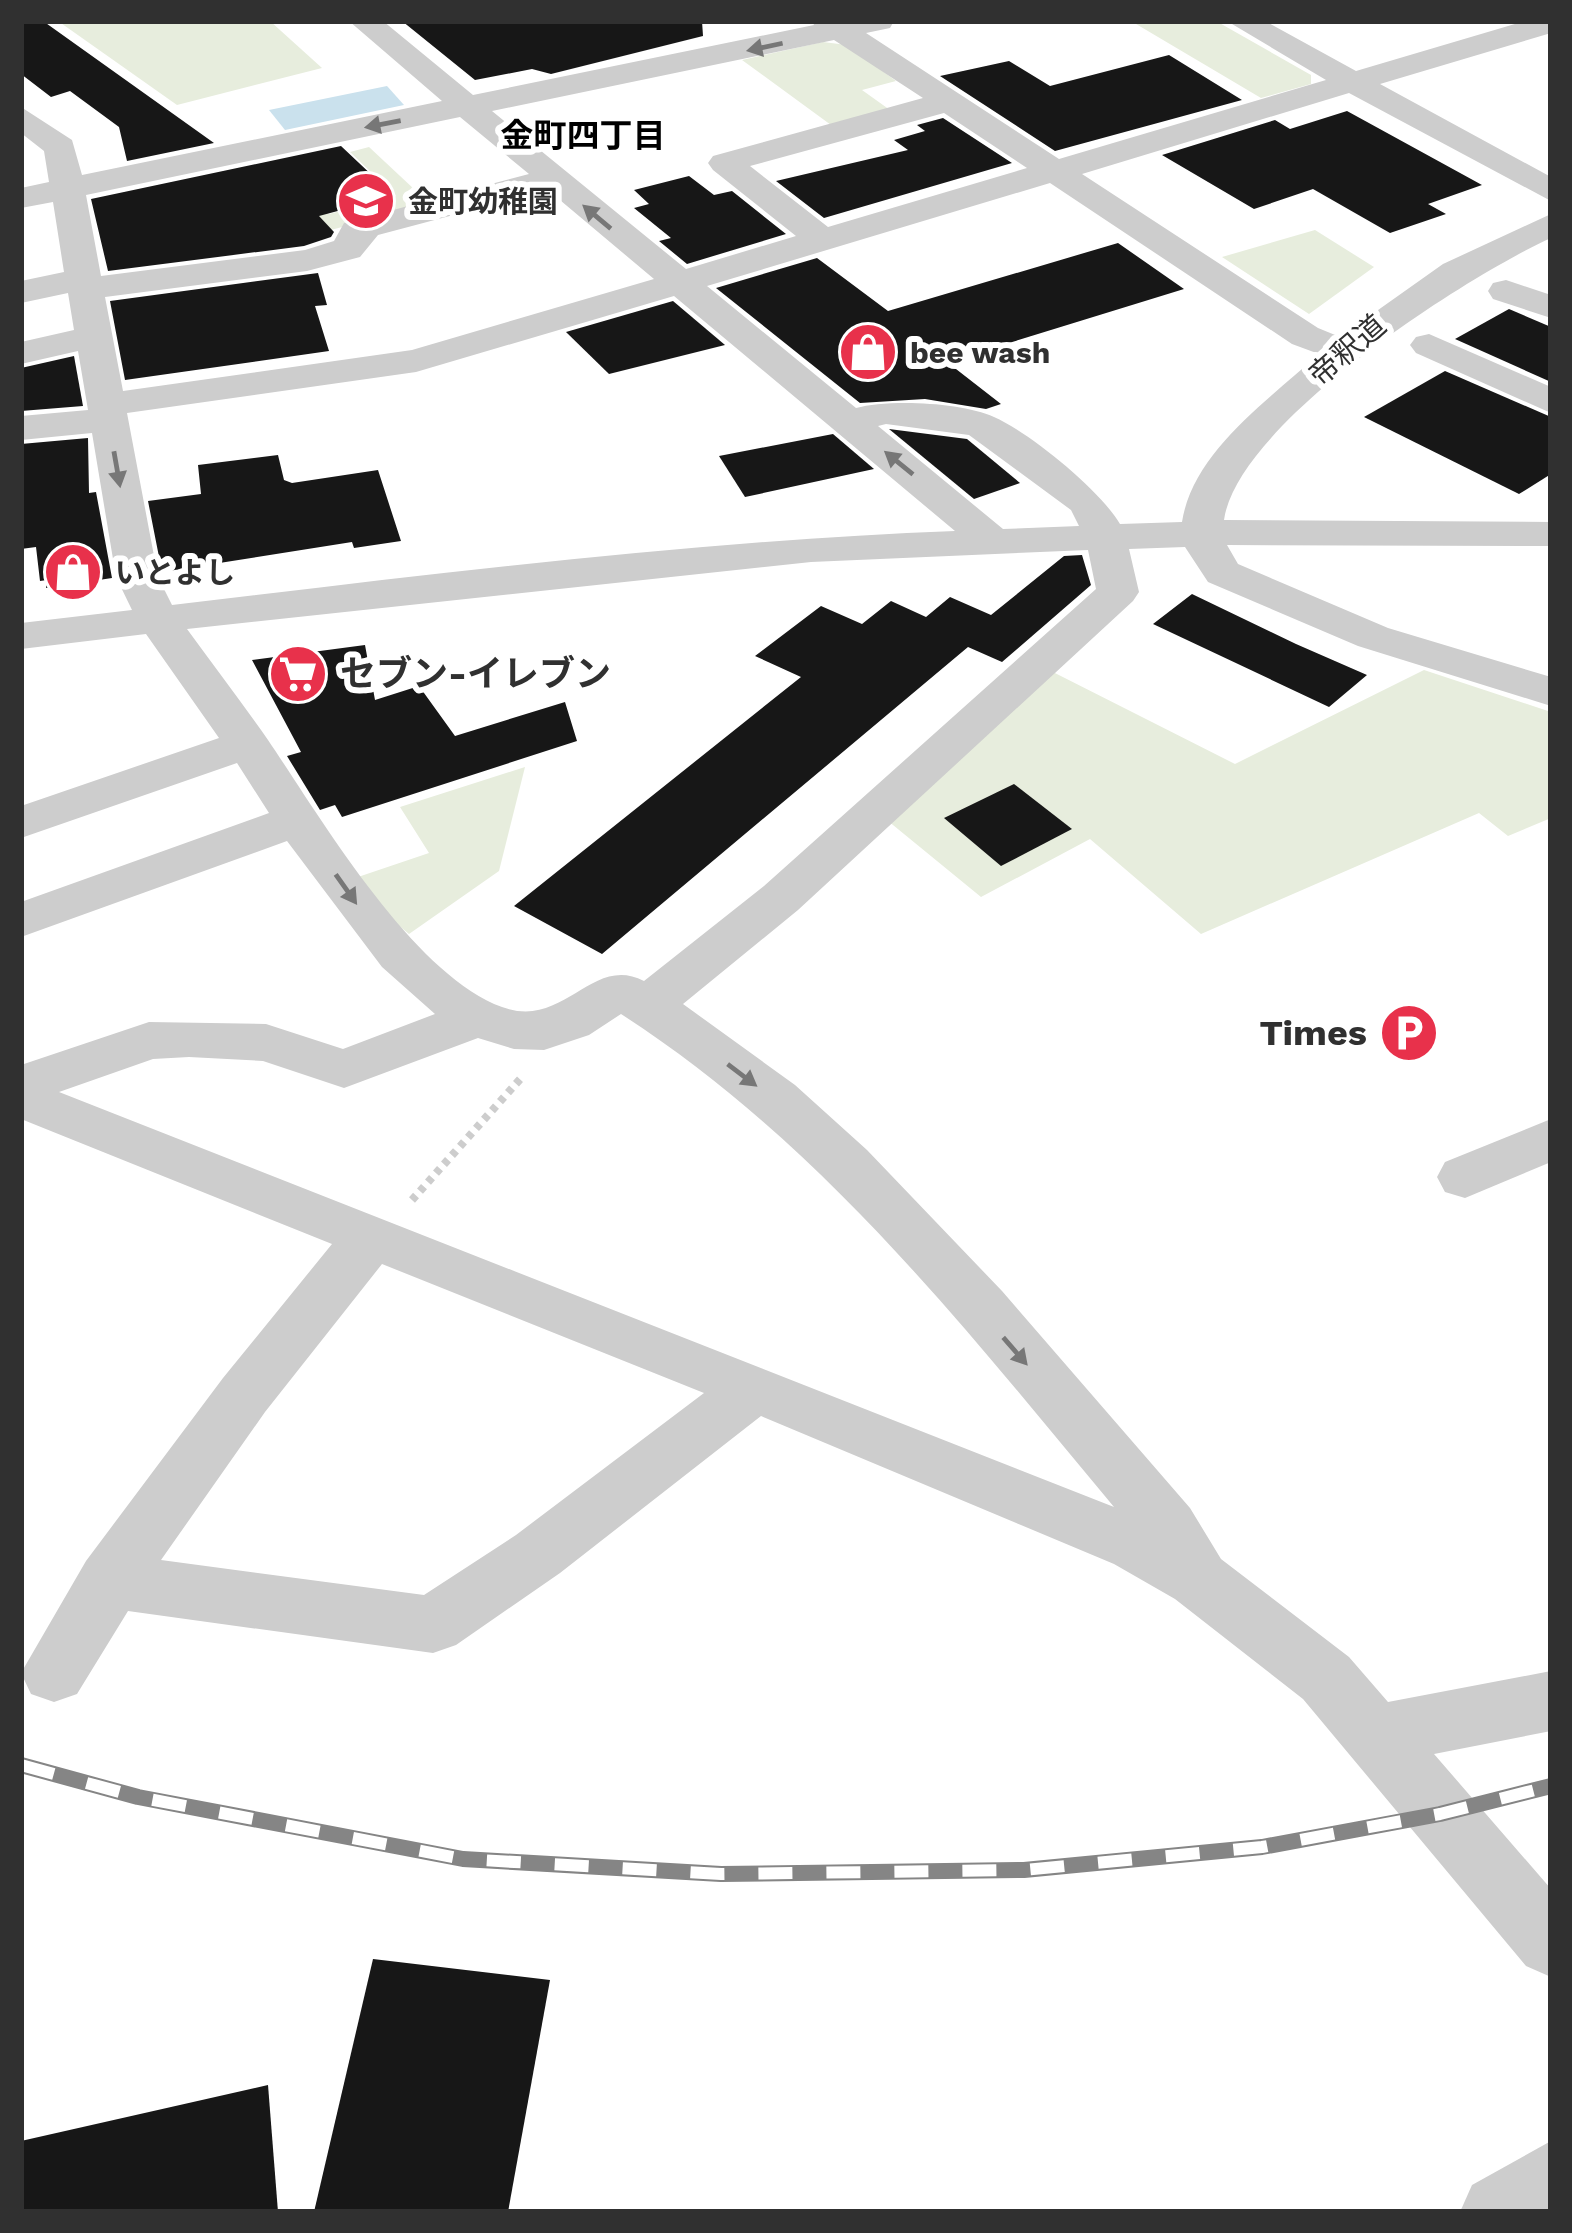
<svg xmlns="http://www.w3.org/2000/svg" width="1572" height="2233" viewBox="0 0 1572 2233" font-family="'Work Sans','Noto Sans JP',sans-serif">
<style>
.green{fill:#e7eddd}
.water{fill:#cae1ed}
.building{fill:#171717}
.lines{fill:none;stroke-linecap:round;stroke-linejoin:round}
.path{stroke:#cdcdcd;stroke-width:8;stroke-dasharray:6 6;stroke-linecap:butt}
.minor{fill:#cdcdcd;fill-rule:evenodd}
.rail-casing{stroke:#858585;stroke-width:16}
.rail{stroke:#fff;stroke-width:12;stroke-dasharray:34;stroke-linecap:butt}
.oneway{fill:#777}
.labels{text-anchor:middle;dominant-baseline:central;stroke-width:12;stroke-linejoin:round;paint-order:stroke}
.far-poi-label{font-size:30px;font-weight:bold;fill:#303030;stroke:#fff;text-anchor:start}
.far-street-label{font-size:30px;fill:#303030;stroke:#fff}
.far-neighbourhood-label{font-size:33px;font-weight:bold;fill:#000;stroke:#fff}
.poi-label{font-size:36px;font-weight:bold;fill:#303030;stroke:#fff;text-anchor:start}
</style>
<rect width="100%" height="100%" fill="#fff"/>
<!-- green -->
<g class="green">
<polygon points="58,21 270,21 322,68 177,105"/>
<polygon points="1131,21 1216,21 1311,75 1311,84 1261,98"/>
<polygon points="823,42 847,45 896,81 862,90 890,110 831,125 742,60"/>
<polygon points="369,147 430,204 285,242 318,204 329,214 396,196 350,152"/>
<polygon points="1315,230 1374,267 1309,314 1222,257"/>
<polygon points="1045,668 1235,764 1424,670 1551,712 1551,818 1508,836 1479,813 1201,934 1090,839 981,897 882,816"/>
<polygon points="525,767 499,871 409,934 373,904 358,877 429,853 400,807"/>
</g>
<!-- water -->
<polygon class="water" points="387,86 404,105 285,130 269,110"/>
<!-- building -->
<g class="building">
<polygon points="21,21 43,21 214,143 127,161 119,127 70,91 51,97 21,74"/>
<polygon points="402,21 702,21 703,36 551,74 532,69 475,80"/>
<polygon points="1169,55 1242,100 1055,151 940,76 1009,61 1050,86"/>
<polygon points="1347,111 1482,185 1428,204 1446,214 1390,233 1313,189 1254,209 1162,155 1275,120 1290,129"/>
<polygon points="943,118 1012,163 824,218 776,181 908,150 894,140 925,131 917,125"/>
<polygon points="341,146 394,196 319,216 334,232 331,237 304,246 108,271 91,199"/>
<polygon points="689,176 714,195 732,191 786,234 687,264 659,241 671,238 634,208 649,204 634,190"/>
<polygon points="1118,243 1184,289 947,362 1001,404 986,409 925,399 860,403 716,288 817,258 888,311"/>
<polygon points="318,273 327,305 315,306 329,351 125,380 110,301"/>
<polygon points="673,301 725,345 609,374 566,332"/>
<polygon points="1509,309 1551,327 1551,382 1455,339"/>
<polygon points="74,356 83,406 21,411 21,368"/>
<polygon points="1445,371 1551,417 1551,474 1519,494 1364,417"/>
<polygon points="889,429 967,439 1020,483 974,499"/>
<polygon points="833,434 874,469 745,497 719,456"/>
<polygon points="88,438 89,493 96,492 112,578 46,588 47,580 40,581 36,547 21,549 21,444"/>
<polygon points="278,455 284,480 292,483 378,470 401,541 354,548 352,542 162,572 148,501 201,494 198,465"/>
<polygon points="1082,555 1091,585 1002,662 968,647 602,954 514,906 801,677 755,656 821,606 862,624 891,601 926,617 950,597 991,615 1064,556"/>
<polygon points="1192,594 1296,644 1367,675 1329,707 1153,624"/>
<polygon points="365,645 375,700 419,686 455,736 565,702 577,741 342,817 335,805 320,810 287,756 301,752 252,660"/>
<polygon points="1014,784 1072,829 1001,866 944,818"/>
<polygon points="373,1959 550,1980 508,2212 314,2212"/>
<polygon points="268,2085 278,2212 21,2212 21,2141"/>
</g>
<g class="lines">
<!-- path -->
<polyline class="path" points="412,1200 522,1077"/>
<!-- minor -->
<g class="minor">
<path d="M349,21H383L473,95L814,25L812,21H894L890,28L866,33L1059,159L1326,80L1227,21H1265L1356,71L1525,21H1551V33L1380,84L1551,177V201L1349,93L1082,174L1318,328L1340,337L1443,264L1551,214V238C1465,277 1237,424 1224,520L1551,522V546L1227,545L1238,564L1388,628L1551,677V706L1358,646L1208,582L1185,547L1129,549L1139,592L1133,601L798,910L683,1004L795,1085L867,1150L1002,1291L1190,1508L1221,1559L1349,1657L1388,1702L1551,1671V1731L1434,1754L1551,1889V1977L1526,1966L1303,1699L1175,1599L1114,1564L761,1416L560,1573L456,1645L433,1653L128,1611L77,1694L54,1702L31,1694L21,1673L86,1561L223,1378L332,1244L21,1119V1065L149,1022L266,1024L343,1049L435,1014L382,967L287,841L21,937V902L269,813L237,763L21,838V806L219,738L146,634L21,649V623L132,610L116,577L92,433L21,440V416L88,410L78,351L21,364V342L74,330L68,293L21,303V281L64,272L53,202L21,208V188L49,182L44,151L21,133V107L72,140L82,175L442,101ZM834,40L923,98L713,156L708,163L713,170L796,236L686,269L492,111ZM944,113L1027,168L828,227L750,166ZM460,117L529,174L344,223L334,241L305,250L101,276L86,195ZM1050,183L1292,344L1319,354C1269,400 1193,451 1182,522L1120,524C1100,490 1030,433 994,417C962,402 888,399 856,408L707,286ZM548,190L654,279L412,350L123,391L105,297L307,271L360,257L378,235ZM674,296L955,531C693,541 433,574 172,605L158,577L127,413L416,372ZM886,424L969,435L1071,510L1079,526L1003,529L878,426ZM1088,550L1096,589L764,886L644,981C591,954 565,1030 502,1007C412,974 321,818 268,740C242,703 214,666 187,629L811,562ZM621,1014C821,1143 964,1327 1114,1507L59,1092L153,1059L189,1057L263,1061L344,1088L478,1038L514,1049L544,1050L589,1035ZM382,1264L704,1393L516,1535L424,1595L161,1560L265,1412Z"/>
<polygon points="1506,280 1551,295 1551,318 1493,299 1488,291 1493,283"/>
<polygon points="1429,334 1551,387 1551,413 1416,353 1410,345 1416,337"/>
<polygon points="1551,1119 1551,1162 1465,1198 1445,1192 1437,1177 1445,1162"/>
<polygon points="1551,2141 1551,2212 1460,2212 1472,2185"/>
</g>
<defs>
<polyline id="rail" points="21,1765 138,1797 463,1859 721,1874 1024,1870 1262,1847 1440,1814 1551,1786"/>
</defs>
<!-- rail casing -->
<use href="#rail" class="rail-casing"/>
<!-- rail -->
<use href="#rail" class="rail"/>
</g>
<!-- one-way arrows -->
<defs><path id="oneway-solid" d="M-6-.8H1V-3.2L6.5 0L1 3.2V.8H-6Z" transform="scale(3)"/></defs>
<g class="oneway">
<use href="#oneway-solid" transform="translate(765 47) rotate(168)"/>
<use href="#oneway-solid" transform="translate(383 124) rotate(169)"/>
<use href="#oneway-solid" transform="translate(597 217) rotate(-140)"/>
<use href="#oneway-solid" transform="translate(899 463) rotate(-141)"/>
<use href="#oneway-solid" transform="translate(117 469) rotate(80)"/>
<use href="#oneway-solid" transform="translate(346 889) rotate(55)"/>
<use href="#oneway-solid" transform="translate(742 1075) rotate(37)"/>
<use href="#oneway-solid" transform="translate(1015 1351) rotate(49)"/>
</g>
<!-- icons -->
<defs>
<symbol id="school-disc" viewBox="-11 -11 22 22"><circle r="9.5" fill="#e8314b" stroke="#fff"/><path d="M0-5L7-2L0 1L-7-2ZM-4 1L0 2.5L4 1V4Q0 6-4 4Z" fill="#fff"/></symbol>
<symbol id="shop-disc" viewBox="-11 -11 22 22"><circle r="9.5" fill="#e8314b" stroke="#fff"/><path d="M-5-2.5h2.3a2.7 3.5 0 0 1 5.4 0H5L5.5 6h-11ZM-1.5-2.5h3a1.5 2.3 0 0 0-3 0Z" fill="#fff"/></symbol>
<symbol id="supermarket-disc" viewBox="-11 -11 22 22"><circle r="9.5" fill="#e8314b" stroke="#fff"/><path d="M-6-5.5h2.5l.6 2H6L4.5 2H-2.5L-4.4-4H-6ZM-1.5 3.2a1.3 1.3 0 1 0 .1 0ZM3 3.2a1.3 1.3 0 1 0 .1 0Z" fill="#fff"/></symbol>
<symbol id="parking-disc" viewBox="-11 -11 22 22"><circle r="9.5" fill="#e8314b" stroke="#fff"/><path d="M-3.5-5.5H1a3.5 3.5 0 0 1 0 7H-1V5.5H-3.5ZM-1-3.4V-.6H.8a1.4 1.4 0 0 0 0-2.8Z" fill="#fff"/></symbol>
</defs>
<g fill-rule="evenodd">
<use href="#school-disc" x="333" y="168" width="66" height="66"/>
<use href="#shop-disc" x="835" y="319" width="66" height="66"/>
<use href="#shop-disc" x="40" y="539" width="66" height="66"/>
<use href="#supermarket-disc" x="265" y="641" width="66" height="66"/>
<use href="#parking-disc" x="1376" y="1000" width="66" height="66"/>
</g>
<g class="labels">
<!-- far-poi labels -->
<g class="far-poi-label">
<text x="408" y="201">金町幼稚園</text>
<text x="910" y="352">bee wash</text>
<text x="115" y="572">いとよし</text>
</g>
<!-- far-street labels -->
<g class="far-street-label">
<text transform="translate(1347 350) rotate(-41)">帝釈道</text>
</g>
<!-- far-neighbourhood labels -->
<g class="far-neighbourhood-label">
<text x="583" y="135">金町四丁目</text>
</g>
<!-- poi labels -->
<g class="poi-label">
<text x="340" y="674">セブン-イレブン</text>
<text x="1367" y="1033" text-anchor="end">Times</text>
</g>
</g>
<!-- border -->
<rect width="1572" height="2233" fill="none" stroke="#303030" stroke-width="48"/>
</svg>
